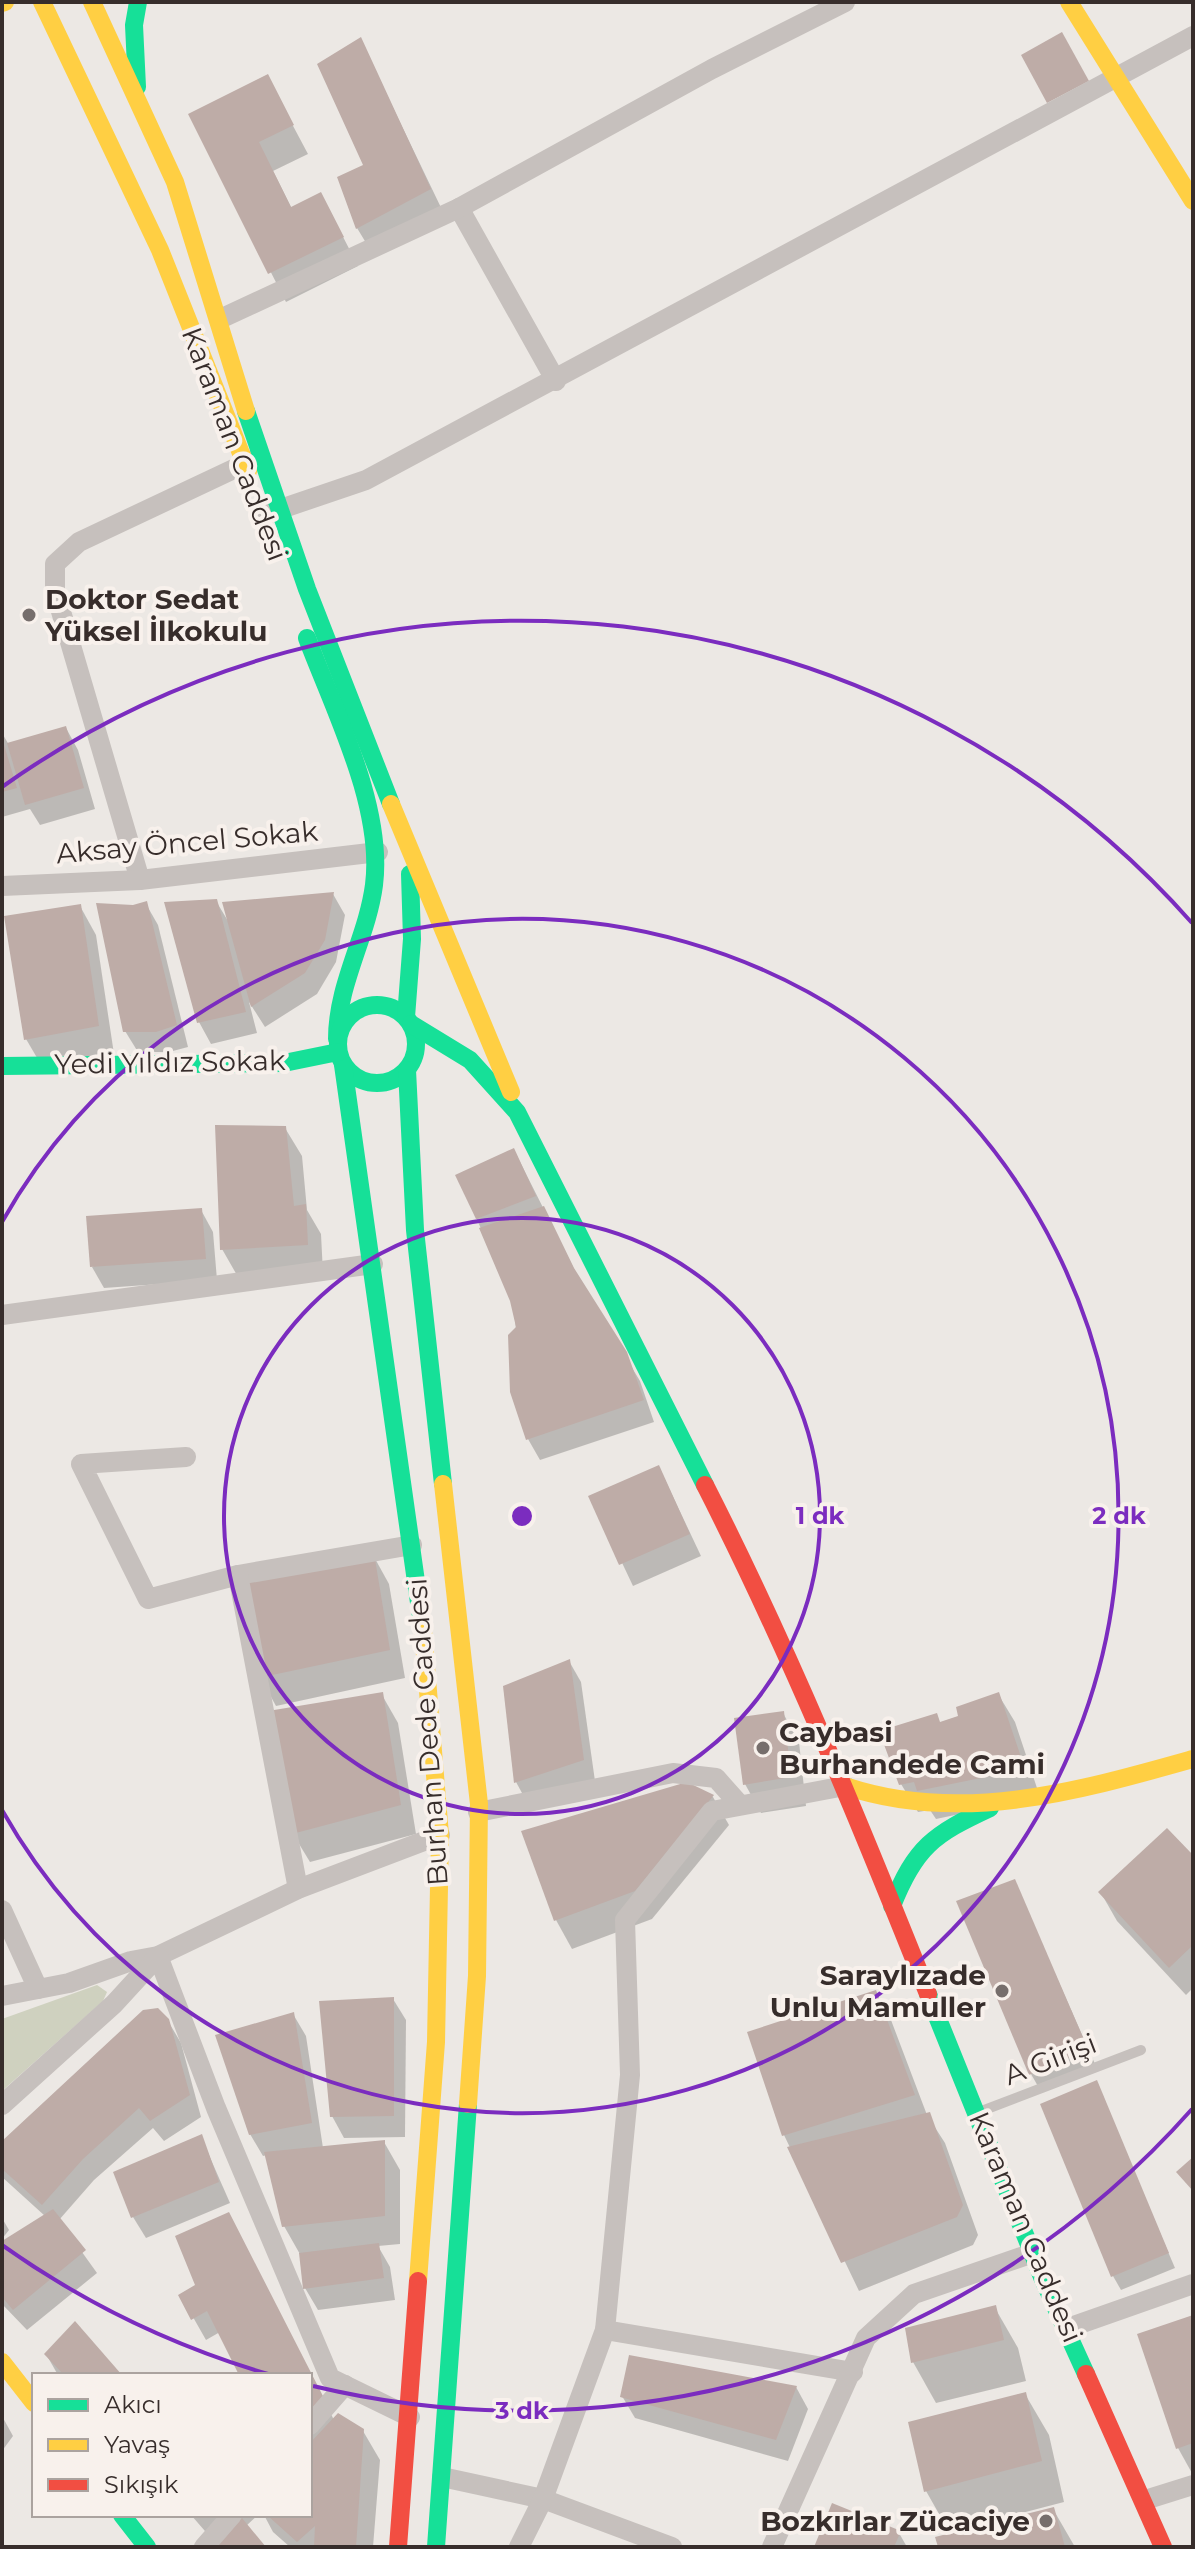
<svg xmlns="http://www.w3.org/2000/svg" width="1195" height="2549" viewBox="0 0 1195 2549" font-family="Montserrat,sans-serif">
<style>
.green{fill:#cfd1bf}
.shadow{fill:#0003}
.building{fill:#beaca7}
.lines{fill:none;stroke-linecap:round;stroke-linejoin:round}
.lane{stroke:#c6c0bd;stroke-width:10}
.street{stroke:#c6c0bd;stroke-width:20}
.fast{stroke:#16e098;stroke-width:18}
.slow{stroke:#ffcf43;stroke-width:18}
.jam{stroke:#f24e42;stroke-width:18}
.ring{fill:none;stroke:#7b2cbf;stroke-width:4}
.poi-dot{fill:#766e6c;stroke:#f8f1ec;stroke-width:3}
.labels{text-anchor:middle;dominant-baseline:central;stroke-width:8;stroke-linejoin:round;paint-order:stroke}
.street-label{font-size:28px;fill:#372d2b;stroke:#f8f1ec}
.poi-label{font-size:28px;font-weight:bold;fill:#372d2b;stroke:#f8f1ec;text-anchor:start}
.centre{fill:#7b2cbf;stroke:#f8f1ec;stroke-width:4}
.ring-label{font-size:24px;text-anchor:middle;font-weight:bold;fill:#7b2cbf;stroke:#f8f1ec;stroke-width:8;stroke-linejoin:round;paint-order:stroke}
</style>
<rect width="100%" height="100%" fill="#ece8e4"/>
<!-- green -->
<polygon class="green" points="97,1985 107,1992 103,2001 2,2091 2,2019"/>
<!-- shadow -->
<g class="shadow">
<polygon points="360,39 446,218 374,256 357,228 366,166"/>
<polygon points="267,77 308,154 273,171 292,209 321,194 358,266 286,302 191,115"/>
<polygon points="66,728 78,750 95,809 40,825 30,809 2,817 2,733 9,745"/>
<polygon points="333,894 345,915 336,962 317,994 265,1027 249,1002 257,1033 211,1044 199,1022 216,901 228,921"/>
<polygon points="146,904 158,925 188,1047 169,1052 138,1052 125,1031 133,907"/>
<polygon points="80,906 96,935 114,1054 43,1068 26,1039"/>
<polygon points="285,1128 302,1156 307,1210 321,1234 323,1273 238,1277 222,1249"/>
<polygon points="514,1150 581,1283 640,1381 654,1422 540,1460 528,1439 513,1302 458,1176"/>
<polygon points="201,1210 213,1232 217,1280 104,1288 92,1267"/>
<polygon points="659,1467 701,1556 633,1586 591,1497"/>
<polygon points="373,1555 389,1584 405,1678 276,1706 260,1677"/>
<polygon points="569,1661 581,1682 595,1781 528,1804 516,1782 505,1687"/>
<polygon points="998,1694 1015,1722 1040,1797 936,1819 930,1810 918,1812 901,1784 961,1717"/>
<polygon points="382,1695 398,1723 416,1834 310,1862 293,1834"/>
<polygon points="783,1713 799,1742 806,1806 761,1813 745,1784"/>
<polygon points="687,1784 713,1797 729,1825 652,1919 572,1949 556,1920"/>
<polygon points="1193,1858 1193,1988 1186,1995 1117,1921 1101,1893"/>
<polygon points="1014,1881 1095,2064 1039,2088 1031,2074"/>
<polygon points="875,1992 891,2020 927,2115 945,2143 978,2235 973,2245 859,2291 784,2135"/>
<polygon points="393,1999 406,2020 405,2137 344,2138 332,2116"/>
<polygon points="293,2014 306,2036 323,2148 384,2142 400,2170 400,2244 378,2246 390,2267 395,2300 318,2310 305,2288 301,2256 284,2226 267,2155 263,2156 250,2134"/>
<polygon points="168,2021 181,2043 201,2117 164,2141 153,2128 94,2180 59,2220 97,2273 27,2330 2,2304 2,2244 45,2216 2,2177 2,2145"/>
<polygon points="1096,2083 1175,2268 1121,2290 1113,2276"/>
<polygon points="201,2137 230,2203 146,2238 133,2217"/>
<polygon points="2,2218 9,2230 2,2239"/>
<polygon points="240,2236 334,2420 363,2431 380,2460 373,2547 290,2547 273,2532 264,2515 310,2515 310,2375 241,2375 220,2332 206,2340 181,2296 197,2285"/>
<polygon points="995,2308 1018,2348 1026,2381 936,2403 913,2362"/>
<polygon points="1193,2317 1193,2475 1178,2448"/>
<polygon points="46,2354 120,2375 58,2375"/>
<polygon points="796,2387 808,2409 788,2461 635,2418 622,2396"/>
<polygon points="1025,2394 1049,2435 1064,2502 1014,2515 1015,2519 1053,2509 1075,2547 940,2547 951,2535 926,2491"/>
<polygon points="2,2416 13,2436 2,2451"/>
<polygon points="191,2515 258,2515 246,2526 263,2547 218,2546"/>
<polygon points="899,2533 907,2547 816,2547"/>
</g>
<!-- building -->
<g class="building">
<polygon points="1062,32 1089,81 1047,103 1021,55"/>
<polygon points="361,37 431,189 356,229 337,177 363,165 317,64"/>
<polygon points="268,74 294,125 259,142 291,207 321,192 344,237 268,274 188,114"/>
<polygon points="66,726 84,788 25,805 7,743"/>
<polygon points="2,738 17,788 2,792"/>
<polygon points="334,892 325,940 305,973 251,1007 222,902"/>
<polygon points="217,899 246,1012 197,1023 164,902"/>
<polygon points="147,901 177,1025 156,1032 123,1032 96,903 133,905"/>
<polygon points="81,904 99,1026 24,1040 4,916"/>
<polygon points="215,1125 286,1126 294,1206 306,1204 308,1245 220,1250"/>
<polygon points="514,1148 536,1196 476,1219 455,1175"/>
<polygon points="544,1206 574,1268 627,1352 644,1400 526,1440 510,1392 508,1335 516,1327 510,1301 479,1228"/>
<polygon points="202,1208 206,1259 90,1267 86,1216"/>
<polygon points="659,1465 690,1534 619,1565 588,1496"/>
<polygon points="374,1553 390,1650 258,1678 242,1583"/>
<polygon points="570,1659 584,1760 514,1783 503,1686"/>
<polygon points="383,1692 401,1805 292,1834 268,1711"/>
<polygon points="999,1692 1025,1769 917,1791 914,1782 899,1785 879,1731 937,1713 940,1722 958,1716 956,1707"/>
<polygon points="784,1711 791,1777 743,1785 734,1718"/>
<polygon points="687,1782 714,1795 635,1891 554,1921 521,1831"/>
<polygon points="1167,1828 1193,1855 1193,1945 1169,1968 1098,1892"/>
<polygon points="1015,1879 1088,2049 1029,2075 956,1901"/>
<polygon points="876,1990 915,2095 782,2136 747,2032"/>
<polygon points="394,1997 394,2116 330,2117 319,2001"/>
<polygon points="158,2008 169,2019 190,2095 150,2121 139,2108 83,2159 42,2205 2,2169 2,2141 143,2010"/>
<polygon points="294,2012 312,2123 249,2135 215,2035"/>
<polygon points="1097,2080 1169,2253 1111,2277 1040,2104"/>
<polygon points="930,2112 963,2205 957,2217 841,2263 787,2147"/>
<polygon points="202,2134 219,2182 131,2218 113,2172"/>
<polygon points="385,2140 385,2216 282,2227 264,2152"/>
<polygon points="1193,2157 1193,2191 1176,2172"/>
<polygon points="53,2209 86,2250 13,2310 2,2297 2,2241"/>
<polygon points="229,2212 325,2400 310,2419 310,2375 239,2375 207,2311 191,2320 178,2295 195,2285 175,2236"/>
<polygon points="379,2243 384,2278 303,2289 299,2253"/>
<polygon points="996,2305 1004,2340 911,2363 905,2328"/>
<polygon points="1193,2315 1193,2443 1176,2449 1137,2334"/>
<polygon points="75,2321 122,2375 64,2375 44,2354"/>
<polygon points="629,2355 797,2386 776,2440 620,2397"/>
<polygon points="1026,2392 1042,2461 924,2492 908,2422"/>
<polygon points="338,2413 364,2429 356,2547 314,2547 315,2526 297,2542 267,2515 310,2515 310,2443"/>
<polygon points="832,2503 901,2531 894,2547 814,2547"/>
<polygon points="1054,2507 1065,2547 938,2547 935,2537"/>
<polygon points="242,2518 266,2547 214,2547"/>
</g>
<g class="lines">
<!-- lane -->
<polyline class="lane" points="979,2112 1141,2050"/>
<!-- street -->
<g class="street">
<polyline points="459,208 556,381"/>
<polyline points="220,319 459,208 712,69 845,2"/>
<polyline points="263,515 366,480 1193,36"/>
<polyline points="140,880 55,591 55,564 79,542 257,458"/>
<polyline points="2,886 140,880 378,852"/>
<polyline points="2,1315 373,1264"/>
<polyline points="186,1457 81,1464 148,1599 238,1575 412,1545"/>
<polyline points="238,1575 298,1889"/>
<polyline points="478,1812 673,1773 716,1778 740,1805"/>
<polyline points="2,1910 38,1989"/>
<polyline points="2,1996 69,1983 131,1961 158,1956 298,1889 440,1835"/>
<polyline points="2,2105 114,2004 158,1956 216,2108 330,2378 410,2417"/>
<polyline points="1068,2328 1193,2284"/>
<polyline points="605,2330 853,2372"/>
<polyline points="310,2425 345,2385"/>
<polyline points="442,2477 543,2499 672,2547"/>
<polyline points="1145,2500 1193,2485"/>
<polyline points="204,2547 232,2515"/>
<polyline points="519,2547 543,2499 605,2330 630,2075 625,1920 712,1811 845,1786"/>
<polyline points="772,2547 866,2338 914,2294 1033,2253"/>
</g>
<!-- fast -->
<g class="fast">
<polyline points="137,87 134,25 138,2"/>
<polyline points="246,411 307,589 391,804"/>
<path d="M307,638C334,710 384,807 374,885C367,938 337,984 337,1039"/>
<circle cx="377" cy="1044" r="39"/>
<polyline points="406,1017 412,939 410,874"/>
<polyline points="411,1024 470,1060 517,1112 705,1485"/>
<polyline points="343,1065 423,1631"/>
<polyline points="2,1066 284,1063 338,1052"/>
<polyline points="407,1070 415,1230 443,1484"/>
<path d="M892,1906C915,1847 934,1834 990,1808"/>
<polyline points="928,1994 1042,2277 1086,2374"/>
<polyline points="122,2515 147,2547"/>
<polyline points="436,2547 468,2104"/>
</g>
<!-- slow -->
<g class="slow">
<polyline points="42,2 160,250 248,471"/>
<polyline points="92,2 175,182 246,411"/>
<polyline points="1069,2 1193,201"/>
<polyline points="2,3 5,2"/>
<polyline points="391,804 511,1092"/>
<polyline points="443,1484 479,1804 477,1976 468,2104"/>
<path d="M845,1786C961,1825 1079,1791 1193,1759"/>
<polyline points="418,2281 436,2042 440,1835 423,1631"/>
<polyline points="2,2362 34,2403"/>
</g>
<!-- jam -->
<g class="jam">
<path d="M705,1485C789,1650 859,1821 928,1994"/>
<polyline points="1086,2374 1163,2547"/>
<polyline points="398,2547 418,2281"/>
</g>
</g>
<!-- distance rings -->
<g class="ring">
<circle cx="522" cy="1516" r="298"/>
<path d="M2 1222A597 597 0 1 1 2 1810"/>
<path d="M1192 2109A895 895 0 0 1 313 2386M268 2374A895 895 0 0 1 2 2245M2 787A895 895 0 0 1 1192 923"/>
</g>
<!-- markers -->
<g class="poi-dot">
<circle cx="29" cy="615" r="8"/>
<circle cx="763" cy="1748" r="8"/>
<circle cx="1002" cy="1991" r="8"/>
<circle cx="1046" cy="2521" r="8"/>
</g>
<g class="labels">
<!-- street labels -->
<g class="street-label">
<text transform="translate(235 444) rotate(69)">Karaman Caddesi</text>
<text transform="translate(187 842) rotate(-5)">Aksay Öncel Sokak</text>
<text transform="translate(170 1062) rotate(-1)">Yedi Yıldız Sokak</text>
<text transform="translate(427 1732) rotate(-94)">Burhan Dede Caddesi</text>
<text transform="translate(1050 2059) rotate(-21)">A Girişi</text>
<text transform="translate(1026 2227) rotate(67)">Karaman Caddesi</text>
</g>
<!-- poi labels -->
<g class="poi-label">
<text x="45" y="599">Doktor Sedat<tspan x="45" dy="32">Yüksel İlkokulu</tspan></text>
<text x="779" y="1732">Caybasi<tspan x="779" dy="32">Burhandede Cami</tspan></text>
<text x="986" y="1975" text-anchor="end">Saraylızade<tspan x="986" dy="32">Unlu Mamuller</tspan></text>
<text x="1030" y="2521" text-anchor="end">Bozkırlar Zücaciye</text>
</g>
</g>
<circle cx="522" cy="1516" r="12" class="centre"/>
<g class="ring-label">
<text x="820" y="1524">1 dk</text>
<text x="1119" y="1524">2 dk</text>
<text x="522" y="2419">3 dk</text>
</g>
<!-- border -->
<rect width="1195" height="2549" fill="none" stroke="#372d2b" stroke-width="8"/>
<!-- legend -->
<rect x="32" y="2373" width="280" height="144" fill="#f8f1ec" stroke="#aba39f" stroke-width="2"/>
<rect x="48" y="2399" width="40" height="12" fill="#16e098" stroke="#aba39f" stroke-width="2"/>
<text x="104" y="2413" font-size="24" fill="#372d2b">Akıcı</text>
<rect x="48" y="2439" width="40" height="12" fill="#ffcf43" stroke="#aba39f" stroke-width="2"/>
<text x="104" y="2453" font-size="24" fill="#372d2b">Yavaş</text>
<rect x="48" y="2479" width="40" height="12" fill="#f24e42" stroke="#aba39f" stroke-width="2"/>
<text x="104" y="2493" font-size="24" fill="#372d2b">Sıkışık</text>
</svg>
